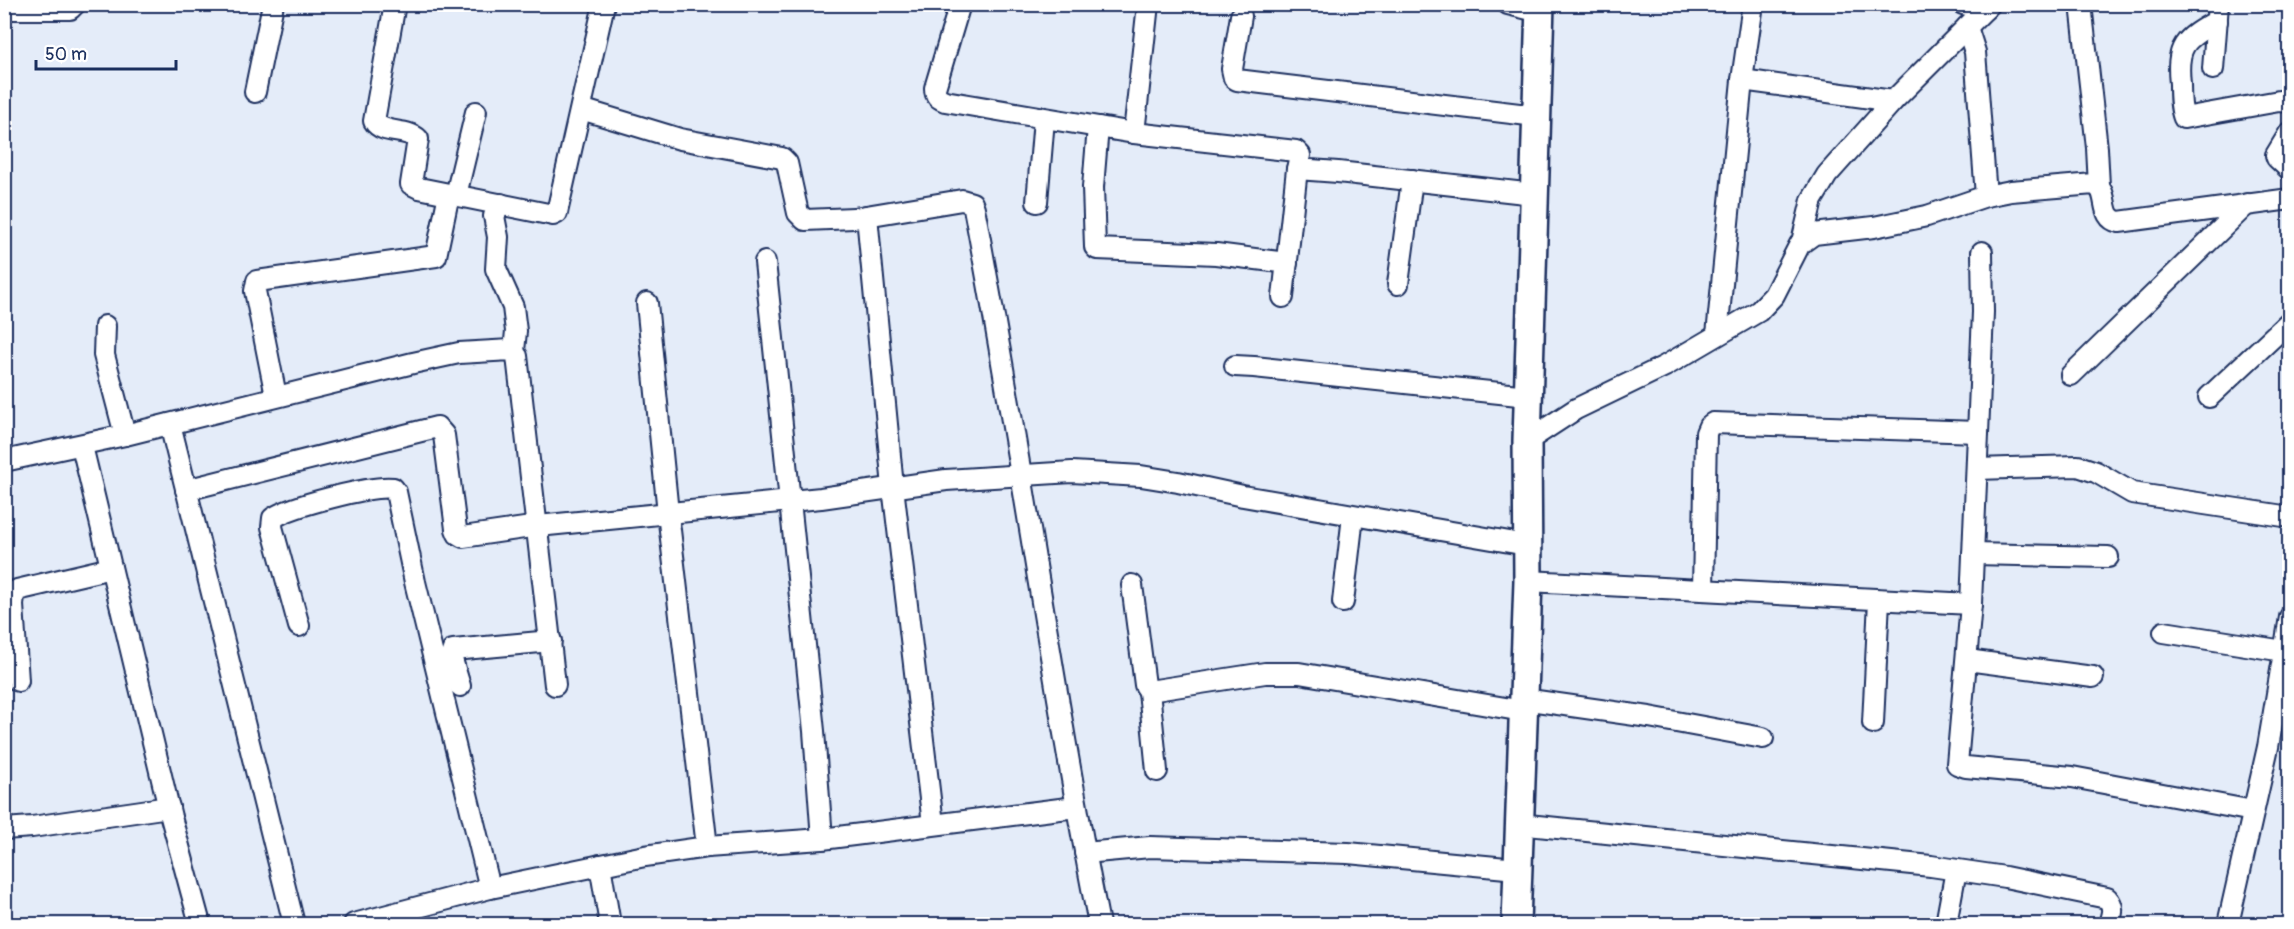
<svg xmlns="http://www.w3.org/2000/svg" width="2294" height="929" viewBox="0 0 2294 929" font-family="Pangolin,sans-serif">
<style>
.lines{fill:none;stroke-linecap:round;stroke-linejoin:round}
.street-casing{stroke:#1b2f5e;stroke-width:24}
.secondary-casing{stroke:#1b2f5e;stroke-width:32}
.street{stroke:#fff;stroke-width:20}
.secondary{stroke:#fff;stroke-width:27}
</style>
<rect width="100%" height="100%" fill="#e4ecf9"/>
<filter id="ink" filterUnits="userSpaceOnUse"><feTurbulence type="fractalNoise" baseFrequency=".0167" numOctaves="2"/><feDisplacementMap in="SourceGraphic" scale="12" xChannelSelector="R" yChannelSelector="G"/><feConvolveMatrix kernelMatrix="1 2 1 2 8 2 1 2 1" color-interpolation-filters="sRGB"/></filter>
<g filter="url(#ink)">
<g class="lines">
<defs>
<g id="street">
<path d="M395,4L374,121C382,135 407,128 418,139L411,184L419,188L553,215L557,213L558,208L604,4"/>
<path d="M960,4L935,88C935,96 938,98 945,101L1134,133L1296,151L1300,155L1297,169L1338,172L1534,194"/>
<polyline points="1508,4 1540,12"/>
<polyline points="1963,4 1985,9"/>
<polyline points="2081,4 2097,148 2099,186"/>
<polyline points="4,9 70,9 75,4"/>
<polyline points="1241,16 1232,69 1234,78 1237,80 1536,116"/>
<path d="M2217,21C2184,39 2176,46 2180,84C2180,95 2180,108 2184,118L2279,101L2290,102"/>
<polyline points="1967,27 1975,52 1986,196"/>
<polyline points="2213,69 2218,4"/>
<polyline points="1742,80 1893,101"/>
<polyline points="255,92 273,4"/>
<path d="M581,109L680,139L782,158L787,163L798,213L805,220L854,218L962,200L972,203L974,208C1020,446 1052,687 1099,924"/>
<polyline points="1098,127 1093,187 1095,247 1097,249 1216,254 1287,263"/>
<polyline points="2290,132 2276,155 2277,158 2290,170"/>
<polyline points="1134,133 1148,4"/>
<polyline points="456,195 476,112"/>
<polyline points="1037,202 1044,119"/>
<polyline points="501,204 494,216 498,237 496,269 513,307 516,331 514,351"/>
<polyline points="867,216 893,487 933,824"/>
<polyline points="1802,242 1812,200 1827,175 1893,101 1990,4"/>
<polyline points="1982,252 1983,312 1971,604 1957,764 1966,767 2072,777 2253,811"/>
<polyline points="765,262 814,731 822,839"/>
<polyline points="1398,284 1412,180"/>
<polyline points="1283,297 1297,169"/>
<polyline points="647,303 668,513 707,847"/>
<polyline points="105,326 104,355 125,435"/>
<polyline points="1717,335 1742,80 1753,4"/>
<polyline points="1235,366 1254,367 1528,396"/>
<polyline points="2071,375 2247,204"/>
<polyline points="276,396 255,291 257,281 436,256 449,194"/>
<polyline points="2209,397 2290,321"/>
<polyline points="170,424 294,924"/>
<path d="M1527,441L1576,409L1665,366L1759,311L1774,295L1800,244L1814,234L1874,227L1927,216L1986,196L2011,191L2094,184C2111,191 2098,218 2119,222L2290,199"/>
<polyline points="82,446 171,817 200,924"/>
<polyline points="4,461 125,435 413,363 459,353 511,350 517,356 555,685"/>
<polyline points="1977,469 2078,466 2096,472 2132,493 2290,517"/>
<polyline points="186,490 437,427 444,435 456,529 458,534 463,537 538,526 821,498 946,480 1072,472 1141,476 1178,482 1243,496 1527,545"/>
<polyline points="1973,554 2108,557"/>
<polyline points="1528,581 1971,604"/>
<polyline points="1132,585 1145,685 1149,691 1265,673 1299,673 1523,711"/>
<polyline points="1703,590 1706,433 1709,426 1713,423 1978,432"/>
<polyline points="1343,602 1353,516"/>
<path d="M299,626L272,527L273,518C291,506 372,485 393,488L396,492L415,582L490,888"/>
<polyline points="2164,632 2290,652"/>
<polyline points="1967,660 2093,677"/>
<polyline points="18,681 13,605 14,595 17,590 111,568"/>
<polyline points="460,686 451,656 453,650 551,641"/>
<polyline points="1149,691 1157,771"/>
<polyline points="1523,699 1649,717 1763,738"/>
<polyline points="1873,723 1879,600"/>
<path d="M1518,824L1931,866L2005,877L2107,898C2115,907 2112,914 2109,924"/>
<polyline points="4,829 32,827 169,807"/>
<polyline points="1085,853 1150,847 1348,853 1517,869"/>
<polyline points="600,865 610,924"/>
<polyline points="354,924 490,888 645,856 707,847 822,839 1076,807"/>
<polyline points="1946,924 1956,870"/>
<polyline points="2228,924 2268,747 2290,617"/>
</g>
<polyline id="secondary" points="1516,924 1528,581 1527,441 1540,4"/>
</defs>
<!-- street casing -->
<use href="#street" class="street-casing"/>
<!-- secondary casing -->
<use href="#secondary" class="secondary-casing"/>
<!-- street -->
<use href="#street" class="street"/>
<!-- secondary -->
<use href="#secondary" class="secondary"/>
</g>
</g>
<!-- margin -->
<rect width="2294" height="929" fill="none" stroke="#fff" stroke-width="24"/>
<rect x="12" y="12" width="2270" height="905" fill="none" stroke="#1b2f5e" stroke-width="2" filter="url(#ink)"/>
<!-- scale -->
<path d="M36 60v9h140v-9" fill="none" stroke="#1b2f5e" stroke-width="3"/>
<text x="45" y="60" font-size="18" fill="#1b2f5e" stroke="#ffffff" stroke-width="4.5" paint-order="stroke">50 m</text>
</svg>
